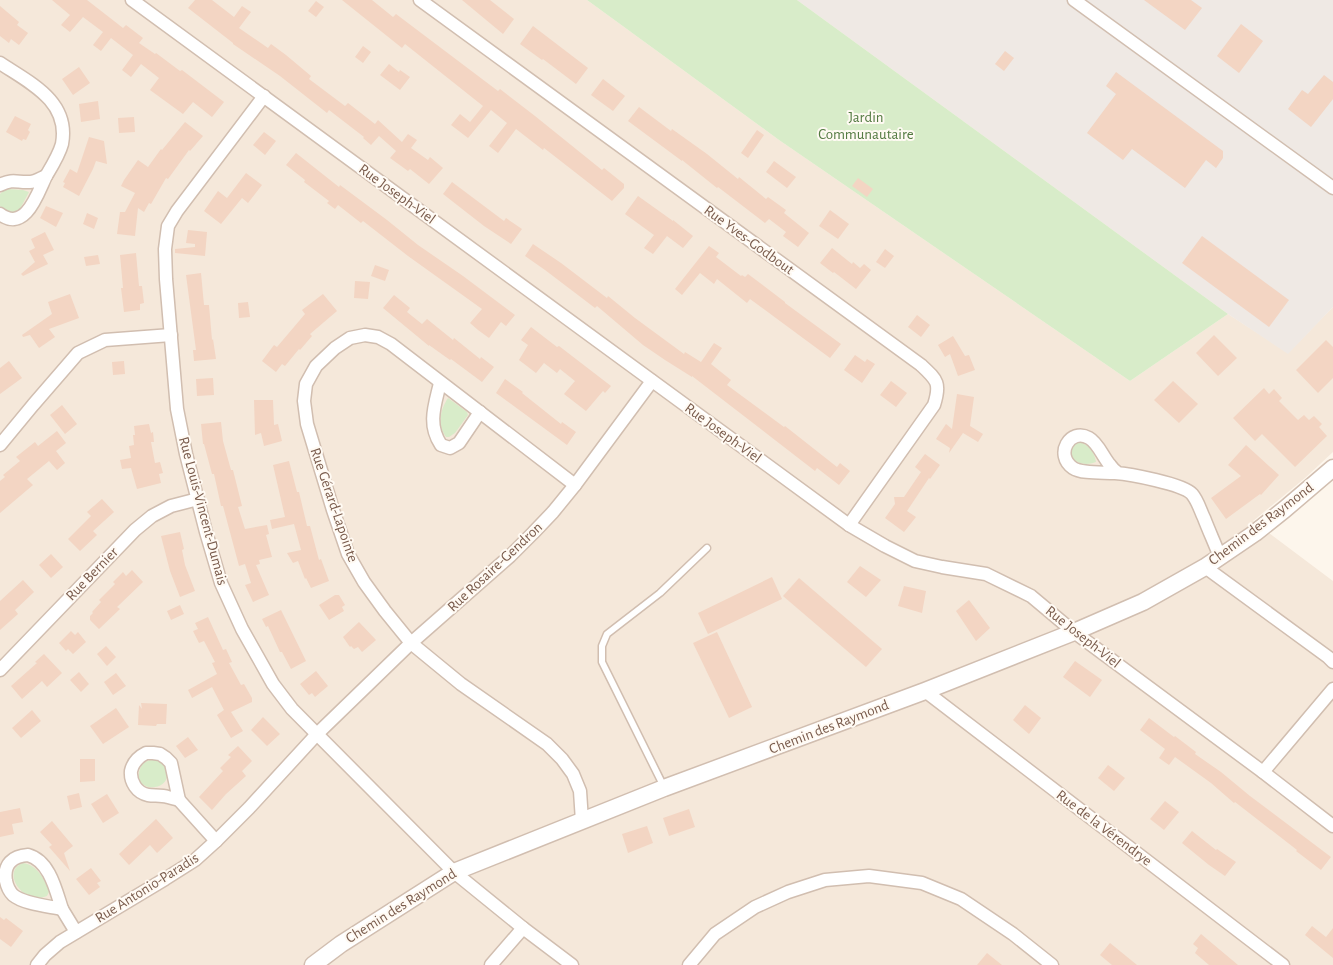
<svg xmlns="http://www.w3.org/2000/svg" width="1333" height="965" viewBox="0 0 1333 965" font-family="'Alegreya Sans',sans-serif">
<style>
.residential{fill:#f5e8da}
.industrial{fill:#efe9e4}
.green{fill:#d8ecc9}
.building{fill:#f3d5c3}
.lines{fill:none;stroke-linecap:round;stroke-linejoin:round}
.service-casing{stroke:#d1beb0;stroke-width:9}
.minor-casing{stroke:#d1beb0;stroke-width:15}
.tertiary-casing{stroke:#d1beb0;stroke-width:19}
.service{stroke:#fff;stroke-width:6}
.minor{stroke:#fff;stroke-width:12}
.tertiary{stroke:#fff;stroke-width:16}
.labels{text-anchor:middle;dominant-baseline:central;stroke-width:4;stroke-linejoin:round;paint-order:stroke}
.park-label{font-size:15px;fill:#537a41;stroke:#fffaf3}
.street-label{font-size:15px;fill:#7a5c4d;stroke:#fffaf3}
</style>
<rect width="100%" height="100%" fill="#fdf6ec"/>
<!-- residential -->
<polygon class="residential" points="0,0 587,0 779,140 1130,381 1228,314 1288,353 1333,307 1333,452 1305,478 1253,521 1333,581 1333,965 0,965"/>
<!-- industrial -->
<polygon class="industrial" points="797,0 1333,0 1333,307 1288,354 1228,314"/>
<!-- green -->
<g class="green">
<polygon points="587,0 797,0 1228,314 1130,381 779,140"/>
<polygon points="9,189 23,190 29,192 20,209 12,213 2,208 0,206 0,194 4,190"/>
<path d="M448,398L467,412L468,415L455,433L449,437H446C437,425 440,410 448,398Z"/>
<path d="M1079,442C1089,445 1094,451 1096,462C1086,466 1076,464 1070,455L1071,446L1075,443Z"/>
<path d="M155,759L161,760C185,792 130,797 140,769C142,762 149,760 155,759Z"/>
<path d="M23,863C37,865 45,879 49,892L47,896C23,906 0,871 23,863Z"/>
</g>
<!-- building -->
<g class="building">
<polygon points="52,0 87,0 123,28 126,25 143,38 139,43 155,54 156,53 180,71 182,70 224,102 212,117 193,102 183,114 150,90 159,78 141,64 131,77 122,70 133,55 111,38 101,51 93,45 103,32 83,17 70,32 61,25 70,15"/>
<polygon points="195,0 212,0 234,17 242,6 251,12 239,28 268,48 271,44 286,55 311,76 309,79 345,106 348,103 375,124 378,120 402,142 408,134 417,140 411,148 428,160 430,157 443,168 429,184 410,169 408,171 390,158 396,151 379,136 371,145 363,138 364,137 329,110 327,113 280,76 233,44 233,43 188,8"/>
<polygon points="342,0 372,0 393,17 396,14 498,91 500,89 535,116 602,170 604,168 624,184 624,188 612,201 544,148 543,150 516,129 498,153 489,146 507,123 491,110 468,138 451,125 460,114 470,122 483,106 405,44 402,48"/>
<polygon points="462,0 490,0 514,19 503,34"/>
<polygon points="1144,0 1191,0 1202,8 1185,30"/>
<polygon points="316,1 324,7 316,17 308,11"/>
<polygon points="0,6 19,22 17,25 28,33 19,45 11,39 9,43 0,36"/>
<polygon points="1241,24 1263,41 1239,73 1217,56"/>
<polygon points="533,26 588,68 576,84 543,59 542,60 520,44"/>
<polygon points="363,46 371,52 363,63 355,57"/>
<polygon points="1005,51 1014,58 1004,71 995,64"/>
<polygon points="389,64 399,72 400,70 410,77 400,90 380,75"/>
<polygon points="79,67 90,83 73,95 62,79"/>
<polygon points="1116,72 1223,151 1223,158 1216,168 1206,160 1185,188 1132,149 1123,160 1087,133 1116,94 1106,86"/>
<polygon points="1324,75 1333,82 1333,99 1311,127 1288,109 1302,90 1308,94"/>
<polygon points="603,79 625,96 613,111 591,95"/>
<polygon points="98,101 100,119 81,122 79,104"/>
<polygon points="639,107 671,131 672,129 707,154 738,179 739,177 766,199 768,197 786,210 784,213 809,233 798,247 783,236 786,232 769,219 765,223 718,187 717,188 682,160 682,161 628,121"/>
<polygon points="15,116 31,124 28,130 30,132 26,140 23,139 22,141 6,132"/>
<polygon points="134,117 135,132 119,133 118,118"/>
<polygon points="185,122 203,136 190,151 189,150 168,179 166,178 151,204 149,203 144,212 138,208 135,236 117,234 120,212 125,212 135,193 121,186 124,180 138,160 148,167 161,149 162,150"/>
<polygon points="757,130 764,135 748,158 741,153"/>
<polygon points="264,132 276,141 265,155 253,145"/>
<polygon points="89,137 104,141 107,164 96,161 93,169 79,196 63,187 65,183 63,182 70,169 77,173"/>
<polygon points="296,153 339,187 340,185 387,220 418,245 463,276 515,315 506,326 501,322 489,338 478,330 470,323 482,309 408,256 363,221 361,223 338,205 335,209 327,203 329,201 304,182 305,180 286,165"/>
<polygon points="774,161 796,177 787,188 766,172"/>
<polygon points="246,173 262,185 248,203 242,198 221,224 204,211 218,191 227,198"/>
<polygon points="858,178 873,189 867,197 852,186"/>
<polygon points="452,182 504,221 506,218 522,229 511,244 484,226 443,194"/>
<polygon points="638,196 673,221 673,220 693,236 683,248 667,236 653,254 644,248 654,235 625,214"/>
<polygon points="46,206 63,213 56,227 40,218"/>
<polygon points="830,210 849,224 838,239 819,226"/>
<polygon points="87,213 98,218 94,229 83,224"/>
<polygon points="188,230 207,232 205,256 175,253 175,249 195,247 195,244 186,243"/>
<polygon points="45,232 54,250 43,255 48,264 23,276 21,274 35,262 29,251 35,248 31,239"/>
<polygon points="1202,236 1289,300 1269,327 1182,263"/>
<polygon points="533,244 561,263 607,298 608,296 635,318 684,354 685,352 701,362 714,343 722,348 711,364 731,380 727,385 784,427 785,426 837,467 840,463 850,471 839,485 817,468 815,471 692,376 692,377 665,360 643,345 597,306 595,308 545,270 525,256"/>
<polygon points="709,246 719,253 716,257 741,276 742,275 745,277 748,274 785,302 785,303 841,344 830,358 750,299 747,303 717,279 714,284 700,273 682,295 675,289"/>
<polygon points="832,248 852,264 853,262 860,268 864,264 871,270 856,289 834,272 833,273 820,263"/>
<polygon points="885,249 894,256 885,268 876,262"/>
<polygon points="136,253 139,286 142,286 144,303 140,304 140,310 124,312 121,288 123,288 120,255"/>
<polygon points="98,255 100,264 86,266 84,257"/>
<polygon points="375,265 389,270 385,281 371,276"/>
<polygon points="201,273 204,305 209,305 212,340 213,339 216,359 194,361 193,350 196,350 186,275"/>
<polygon points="355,281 370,282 368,299 354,298"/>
<polygon points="70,294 79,318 49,329 55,337 39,348 30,335 23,337 22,335 52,314 48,302"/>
<polygon points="323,294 337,311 310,334 312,336 300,350 299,349 285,366 282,364 276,372 262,361 274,345 277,347 305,314 302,310"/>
<polygon points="394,295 410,308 407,312 422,324 427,319 453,340 454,338 480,359 481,357 494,367 482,382 451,359 450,360 429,345 429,346 383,308"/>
<polygon points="248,302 250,317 239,318 238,303"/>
<polygon points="917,315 930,325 921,337 908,327"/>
<polygon points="531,327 557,347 559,346 611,386 605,393 603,391 586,411 564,394 575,381 560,369 557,373 544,363 536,373 519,360 528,345 521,340"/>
<polygon points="1214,335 1237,358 1218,376 1196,353"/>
<polygon points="953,336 965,356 969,355 975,370 958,376 950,354 945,357 938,345"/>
<polygon points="1326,340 1333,347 1333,378 1318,393 1296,370"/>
<polygon points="855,355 865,362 867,359 875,364 862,383 844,370"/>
<polygon points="9,361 22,378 0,394 0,368"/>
<polygon points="124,361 125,374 113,375 112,362"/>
<polygon points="213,378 214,395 197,396 196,379"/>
<polygon points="505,379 523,392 522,393 561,424 562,422 576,432 567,445 496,393"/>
<polygon points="891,381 907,393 896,407 880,395"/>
<polygon points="1173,381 1198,404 1179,423 1154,400"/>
<polygon points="1264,388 1269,394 1274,389 1282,398 1279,401 1298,420 1304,415 1309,420 1314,416 1322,424 1319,427 1327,436 1295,467 1262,434 1255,441 1233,418"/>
<polygon points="957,394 974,397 970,426 983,434 978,442 963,433 949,453 950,448 936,439 946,424 952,429"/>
<polygon points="254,400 273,400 274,425 278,424 282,441 264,446 261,433 255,435"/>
<polygon points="62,405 77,424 65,434 50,415"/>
<polygon points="221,422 223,441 231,470 233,470 242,506 238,507 245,529 267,525 269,534 266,535 272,557 259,560 260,564 256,565 269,595 253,602 245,585 251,583 245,564 239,566 223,506 221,506 214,474 212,474 204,444 203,444 201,424"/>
<polygon points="149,424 151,433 153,432 154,442 151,442 155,463 160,462 163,473 159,474 161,483 137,489 131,468 122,469 120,460 131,458 129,446 134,445 133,435 135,435 134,426"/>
<polygon points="57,431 66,443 56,451 65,463 57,470 49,461 27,479 33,485 0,513 0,481 5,477 3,475 20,461 16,457 35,442 38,446"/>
<polygon points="1246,445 1279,475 1261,495 1260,494 1226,519 1211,498 1241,476 1228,465"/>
<polygon points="925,454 940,465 930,479 929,478 907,511 916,517 904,532 885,518 895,504 894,497 904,497 921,472 915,467"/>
<polygon points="289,461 297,492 299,492 307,526 310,526 319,560 321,559 329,581 311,588 306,578 305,579 298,561 293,563 287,553 301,550 294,524 272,529 270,520 285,517 273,465"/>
<polygon points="102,499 114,512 93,531 97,535 80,551 68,539 91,516 87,512"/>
<polygon points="180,532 184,549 182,550 185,565 195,591 180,597 170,571 161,536"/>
<polygon points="51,554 63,567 51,578 39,565"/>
<polygon points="860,566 881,580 866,597 847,582"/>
<polygon points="132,570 143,582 117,607 120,609 99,629 90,620 90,616 93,613 92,612 101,602 99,600 115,584 113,582 123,572 126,576"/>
<polygon points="772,577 782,599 708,634 698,613"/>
<polygon points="799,578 882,649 866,667 783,596"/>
<polygon points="23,580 34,592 15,610 18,614 0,630 0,601"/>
<polygon points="904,586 926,591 922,613 898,606"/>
<polygon points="335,595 339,595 345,605 342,607 344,611 329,620 319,605"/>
<polygon points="969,600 990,628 976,641 956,611"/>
<polygon points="180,605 184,614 171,620 167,611"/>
<polygon points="281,610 306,661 291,669 282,652 280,652 268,626 266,627 262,619"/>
<polygon points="208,617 223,650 226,649 232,662 229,663 241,685 244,684 252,698 252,702 231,712 243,731 231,738 217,715 224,710 212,687 192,698 188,690 217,674 212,663 215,662 204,641 199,643 193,631 198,629 195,623"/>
<polygon points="359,622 376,640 362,652 358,647 354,649 351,646 350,647 343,637"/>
<polygon points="71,631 75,635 78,632 86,642 73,654 68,649 66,651 59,643"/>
<polygon points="717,632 752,707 729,718 693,643"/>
<polygon points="106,646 116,657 107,666 97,654"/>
<polygon points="44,654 62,673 47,687 42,681 22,699 11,686 37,663 35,662"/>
<polygon points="1075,661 1102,680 1090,697 1063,677"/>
<polygon points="316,671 328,686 315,697 312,693 309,695 300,684"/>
<polygon points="79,672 89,684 81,692 70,680"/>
<polygon points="116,673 126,686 113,695 104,682"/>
<polygon points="141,703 167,704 166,724 157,724 156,726 138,725 139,705 142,709"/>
<polygon points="1025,705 1041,718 1029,734 1013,720"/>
<polygon points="116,708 129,727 103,744 90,726"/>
<polygon points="32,710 41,721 21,738 12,728"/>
<polygon points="263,717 280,734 267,746 251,730"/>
<polygon points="1149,718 1174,737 1175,736 1196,752 1195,754 1221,772 1250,796 1331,857 1321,870 1296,851 1297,850 1235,802 1234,803 1211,783 1175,757 1169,765 1159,758 1165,749 1140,730"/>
<polygon points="188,737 198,750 185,758 176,746"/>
<polygon points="238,746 252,761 242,771 246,776 226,794 212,810 199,797 223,771 220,768 231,757 228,755"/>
<polygon points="80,759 95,759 95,781 80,782"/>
<polygon points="1108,765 1125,778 1114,791 1098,778"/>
<polygon points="79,793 82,807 70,810 67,796"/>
<polygon points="107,794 119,813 103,823 91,804"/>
<polygon points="1165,801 1179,812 1164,830 1150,819"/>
<polygon points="20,808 23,822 12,824 14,834 0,837 0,812"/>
<polygon points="689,809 695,827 669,836 663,818"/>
<polygon points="156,819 173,838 157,853 150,845 129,865 119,854"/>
<polygon points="52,821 73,846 64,853 70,871 49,847 52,845 40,832"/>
<polygon points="647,826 653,843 628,853 622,834"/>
<polygon points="1192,831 1216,850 1217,849 1236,862 1225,876 1209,865 1182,843"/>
<polygon points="91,868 101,881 97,883 100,887 89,895 76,879"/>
<polygon points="0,917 4,920 6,918 23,931 11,947 0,939"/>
<polygon points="1312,926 1326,937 1333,928 1333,958 1305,935"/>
<polygon points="1201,934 1238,965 1209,965 1195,953 1198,948 1193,944"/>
<polygon points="1110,943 1137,965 1112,965 1100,955"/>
<polygon points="987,953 1002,965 977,965"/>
</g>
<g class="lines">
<defs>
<polyline id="service" points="664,787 602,662 602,646 607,634 660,593 707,548"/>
<g id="minor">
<polyline points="132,0 849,525 885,546 915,561 942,567 986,574 1031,596 1074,632 1263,772 1333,826"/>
<path d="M420,0L921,365C937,380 941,383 934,405L849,525"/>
<polyline points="1074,0 1333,188"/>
<path d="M0,63C30,83 70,101 62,144C59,155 52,166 46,176"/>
<polyline points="264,96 177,211 168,226 165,249 166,279 177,409 186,454 206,532 221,583 242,629 273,684 292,709 454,872 523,928 572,965"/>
<path d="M0,185C14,178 17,183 30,182C35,182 41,178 46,176C38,192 26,233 0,214"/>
<path d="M440,383C435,405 427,424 441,445L450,448L459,443L480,412"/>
<polyline points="0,445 33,405 78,353 105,340 171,335"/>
<path d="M1118,473C1115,471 1112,468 1110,465C1103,457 1098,443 1089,438C1070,427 1054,455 1073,468C1082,474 1104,472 1115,473C1130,474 1183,484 1192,494C1198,501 1200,510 1204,518C1209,531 1215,544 1220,557"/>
<polyline points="575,485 391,344 378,337 365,335 350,338 335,348 316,366 306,384 304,401 307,424 333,510 348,554 364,582 385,611 411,643 461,684 547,744 562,759 573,774 580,791 582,821"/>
<polyline points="1205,567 1328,657 1333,662"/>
<polyline points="0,670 135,530 152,516 171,506 198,499"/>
<polyline points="925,691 1283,965"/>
<path d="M146,753H153L160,754L166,758L171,763L179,800C176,799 172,798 168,797C161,795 154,796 148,795C137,793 130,782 131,771C133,762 138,757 146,753Z"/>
<polyline points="1263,772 1333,689"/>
<polyline points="179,800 216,841"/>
<path d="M28,855C50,861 56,891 62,909C48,906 24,904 13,895C9,891 7,886 6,881C3,864 13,856 28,855Z"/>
<polyline points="62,909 76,932"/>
<polyline points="37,965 45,955 60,942 165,879 195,860 216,841 249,808 317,734 411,643 510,556 533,533 553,512 575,485 652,381"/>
<polyline points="491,965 523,928"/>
<polyline points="689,965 715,934 755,907 788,892 825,880 869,876 922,883 961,899 1013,934 1052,965"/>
</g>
<polyline id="tertiary" points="313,965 341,944 454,872 664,788 925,691 1074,632 1143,602 1205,567 1255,533 1285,509 1333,468"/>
</defs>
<!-- service casing -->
<use href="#service" class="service-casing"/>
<!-- minor casing -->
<use href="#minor" class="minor-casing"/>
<!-- tertiary casing -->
<use href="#tertiary" class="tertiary-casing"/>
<!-- service -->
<use href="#service" class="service"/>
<!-- minor -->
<use href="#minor" class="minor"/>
<!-- tertiary -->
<use href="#tertiary" class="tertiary"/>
</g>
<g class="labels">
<!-- park labels -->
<g class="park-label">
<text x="866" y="117">Jardin<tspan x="866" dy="17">Communautaire</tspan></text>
</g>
<!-- street labels -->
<g class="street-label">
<text transform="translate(397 194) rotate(36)">Rue Joseph-Viel</text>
<text transform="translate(749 240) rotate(36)">Rue Yves-Godbout</text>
<text transform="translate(723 433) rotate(36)">Rue Joseph-Viel</text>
<text transform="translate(334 505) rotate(71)">Rue Gérard-Lapointe</text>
<text transform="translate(203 511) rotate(75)">Rue Louis-Vincent-Dumais</text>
<text transform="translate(1261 524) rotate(-37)">Chemin des Raymond</text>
<text transform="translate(495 567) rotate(-43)">Rue Rosaire-Gendron</text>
<text transform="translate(92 574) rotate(-46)">Rue Bernier</text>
<text transform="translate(1083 637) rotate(38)">Rue Joseph-Viel</text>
<text transform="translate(829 727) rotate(-21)">Chemin des Raymond</text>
<text transform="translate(1104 828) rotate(37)">Rue de la Vérendrye</text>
<text transform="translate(147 888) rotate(-32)">Rue Antonio-Paradis</text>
<text transform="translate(401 906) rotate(-32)">Chemin des Raymond</text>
</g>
</g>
</svg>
